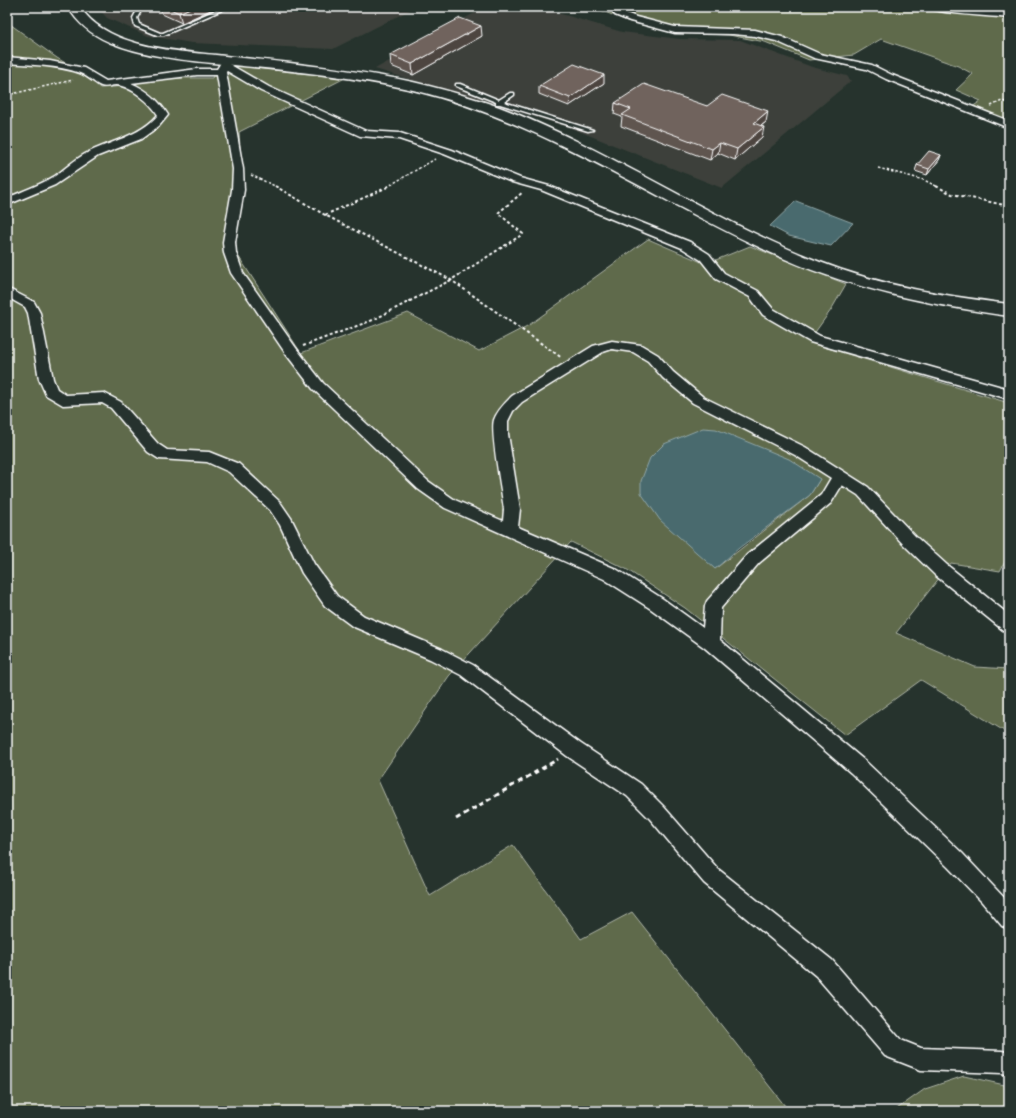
<svg xmlns="http://www.w3.org/2000/svg" width="1016" height="1118" viewBox="0 0 1016 1118" font-family="Kalam,sans-serif">
<style>
.built{fill:#3c413b}
.green{fill:#5e6a4c;stroke:#aeb4a6;fill-rule:evenodd}
.water{fill:#486b6e;stroke:#91a6a8}
.lines{fill:none;stroke-linecap:round;stroke-linejoin:round}
.lane-casing{stroke:#fff;stroke-width:3}
.street-casing{stroke:#fff;stroke-width:3}
.secondary-casing{stroke:#fff;stroke-width:3}
.path-far2{stroke:#fff;stroke-width:1.5;stroke-dasharray:2.5 2;stroke-linecap:butt}
.path-far1{stroke:#fff;stroke-width:2;stroke-dasharray:3 2.5;stroke-linecap:butt}
.path{stroke:#fff;stroke-width:3;stroke-dasharray:5 4;stroke-linecap:butt}
.lane{fill:#26332d;fill-rule:evenodd}
.street{fill:#26332d;fill-rule:evenodd}
.secondary{fill:#26332d;fill-rule:evenodd}
.wall{fill:#5f5550;stroke:#fff}
.shaded-wall{fill:#4e4541;stroke:#fff}
.building{fill:#6f635d;stroke:#fff}
</style>
<rect width="100%" height="100%" fill="#26332d"/>
<filter id="ink" filterUnits="userSpaceOnUse"><feTurbulence type="fractalNoise" baseFrequency=".025" numOctaves="2"/><feDisplacementMap in="SourceGraphic" scale="8" xChannelSelector="R" yChannelSelector="G"/><feConvolveMatrix kernelMatrix="1 2 1 2 8 2 1 2 1" color-interpolation-filters="sRGB"/></filter>
<g filter="url(#ink)">
<!-- built -->
<g class="built">
<polygon points="97,7 416,7 333,49 192,43 148,36 107,18"/>
<polygon points="485,7 538,7 622,32 680,39 740,40 812,67 847,76 851,81 722,188 568,127 375,69"/>
</g>
<!-- green -->
<g class="green">
<polygon points="593,7 1009,7 1009,121 972,107 981,101 956,90 973,74 958,66 881,39 854,55 809,60 765,42 729,35 674,33 627,21"/>
<path d="M7,22L57,58L84,74L100,88L114,87L167,78H212L220,64L345,78L239,132L242,177L235,251L301,353L408,313L479,351L529,325L648,239L706,264L750,246L846,284L831,310L808,342L1009,403V455L1005,460L1009,463V554L1000,571L951,563L896,633L975,667L1009,669V734L921,680L845,735L685,608L626,569L571,542L449,676L378,780L430,896L513,845L581,939L632,912L789,1111H7ZM820,479L810,495L715,569L642,493Z"/>
<polygon points="964,1076 1009,1086 1009,1111 894,1111 925,1089"/>
</g>
<!-- water -->
<g class="water">
<polygon points="796,201 853,223 831,246 789,236 770,226"/>
<polygon points="703,428 716,429 789,459 820,479 810,495 739,548 715,569 660,520 641,493 641,481 650,458 664,444"/>
</g>
<g class="lines">
<defs>
<g id="lane">
<polygon points="139,7 143,7 137,18 139,24 160,33 163,33 223,7 229,7 164,35 157,35 135,26 133,18"/>
<polygon points="456,84 460,84 499,100 510,93 514,93 514,95 504,102 593,130 588,131 500,104 496,104 496,102 456,86"/>
</g>
<g id="street">
<polygon points="610,7 618,7 621,11 636,17 675,27 755,30 782,37 820,54 872,65 892,75 1009,121 1009,128 886,79 866,69 814,58 776,41 755,36 733,34 675,33 630,21 615,15"/>
<path d="M928,7H950L1009,12V18C995,16 935,14 928,7Z"/>
<path d="M7,57L50,61L84,68L106,81L197,69H217L223,59H229L231,61L229,64L269,87L366,131L400,133L452,150L520,178L549,186L690,242L709,254L724,273L758,291L773,309L820,336L1009,389V399L810,342L763,315L750,297L716,279L701,260L682,248L541,190L512,182L444,154L399,139L360,136L261,91L227,71L226,72L243,169L244,190L235,242L236,253L243,273L296,348L323,383L428,481L455,500L503,521L504,509C502,492 490,433 494,420C497,411 505,403 512,396L593,346L612,341L641,345L658,355L673,372L703,397L805,447L868,487L915,536L947,565L1009,615V632L1003,630L935,575L903,544L858,495L842,485L831,503L759,563L721,608L720,640L865,761L962,853L1009,903V929L1002,926L982,902L948,867L851,773L705,648L651,609L604,579L445,508L418,489L313,389L286,354L231,273L224,253L223,242L232,190L233,169L217,75H197L131,83C147,90 159,100 168,115L159,126L141,139L98,156L55,185L7,205V198C23,191 40,185 55,176C65,169 74,160 85,154C110,141 139,137 158,115C151,103 131,86 116,85C111,85 106,88 101,86C94,83 88,76 80,73C58,65 31,65 7,63ZM612,349L633,352L648,361L663,378L693,403L795,455L831,478L821,495L747,555L707,601L705,606L703,628L663,599L616,569L518,527L520,509L508,434V421L513,411L522,402L603,352Z"/>
<polygon points="7,288 34,302 40,313 53,379 57,389 66,395 104,393 121,402 158,444 167,450 209,452 239,464 280,502 291,518 314,564 337,596 364,616 442,649 473,665 581,744 641,784 664,807 718,869 832,960 901,1040 921,1048 1002,1051 1009,1053 1009,1075 1002,1073 921,1070 885,1056 816,976 704,883 650,819 627,796 567,756 461,675 430,659 352,626 325,606 302,573 280,525 270,510 229,472 207,462 159,459 148,452 111,408 102,403 63,405 46,395 39,379 28,313 25,307 7,297"/>
</g>
<path id="secondary" d="M68,7H80C106,47 173,51 216,55C241,58 265,60 290,63C331,68 372,73 413,82C446,90 480,99 512,112C618,155 714,221 820,262C881,286 945,296 1009,304V316C932,305 856,290 785,259C659,204 547,122 413,90C354,77 293,71 233,65C192,61 148,58 109,42C91,34 78,24 68,7Z"/>
</defs>
<!-- lane casing -->
<use href="#lane" class="lane-casing"/>
<!-- street casing -->
<use href="#street" class="street-casing"/>
<!-- secondary casing -->
<use href="#secondary" class="secondary-casing"/>
<!-- path-far2 -->
<g class="path-far2">
<polyline points="7,95 73,80"/>
<polyline points="991,106 1002,101 1009,103"/>
<polyline points="878,168 924,180 938,187"/>
<polyline points="251,175 277,187"/>
<polyline points="387,187 435,159"/>
</g>
<!-- path-far1 -->
<g class="path-far1">
<polyline points="275,186 325,215 451,280 562,358"/>
<polyline points="936,186 952,194 1009,206"/>
<polyline points="325,215 390,186"/>
<polyline points="303,346 373,320 451,280 523,234 498,213 523,192"/>
</g>
<!-- path -->
<polyline class="path" points="456,819 558,759"/>
<!-- lane -->
<use href="#lane" class="lane"/>
<!-- street -->
<use href="#street" class="street"/>
<!-- secondary -->
<use href="#secondary" class="secondary"/>
</g>
<!-- wall -->
<g class="wall">
<polygon points="160,7 217,7 182,23 162,14"/>
<polygon points="482,36 413,75 391,66 390,55"/>
<polygon points="604,83 569,106 539,94 539,86"/>
<polygon points="615,103 707,106 766,122 761,126 762,137 735,160 718,153 710,160 621,126 622,117 614,114"/>
<polygon points="941,155 939,160 927,175 915,171 917,165"/>
</g>
<!-- shaded-wall -->
<g class="shaded-wall">
<polygon points="192,7 217,7 182,23 179,13"/>
<polygon points="481,26 482,36 413,75 412,64"/>
<polygon points="604,75 604,83 569,106 570,98"/>
<polygon points="768,111 766,122 751,133 754,123"/>
<polygon points="764,127 762,137 735,160 737,149"/>
<polygon points="720,143 718,153 710,160 712,149"/>
<polygon points="941,155 939,160 927,175 929,169"/>
</g>
<!-- building -->
<g class="building">
<polygon points="166,7 192,7 179,13"/>
<polygon points="460,18 481,26 412,64 390,55"/>
<polygon points="574,64 604,75 570,98 539,86"/>
<polygon points="644,84 707,106 722,95 768,111 754,123 764,127 737,149 720,143 712,149 622,115 631,109 615,103"/>
<polygon points="929,151 941,155 929,169 917,165"/>
</g>
</g>
<!-- margin -->
<rect width="1016" height="1118" fill="none" stroke="#26332d" stroke-width="24"/>
<rect x="12" y="12" width="992" height="1094" fill="none" stroke="#fff" stroke-width="1.5" filter="url(#ink)"/>
</svg>
